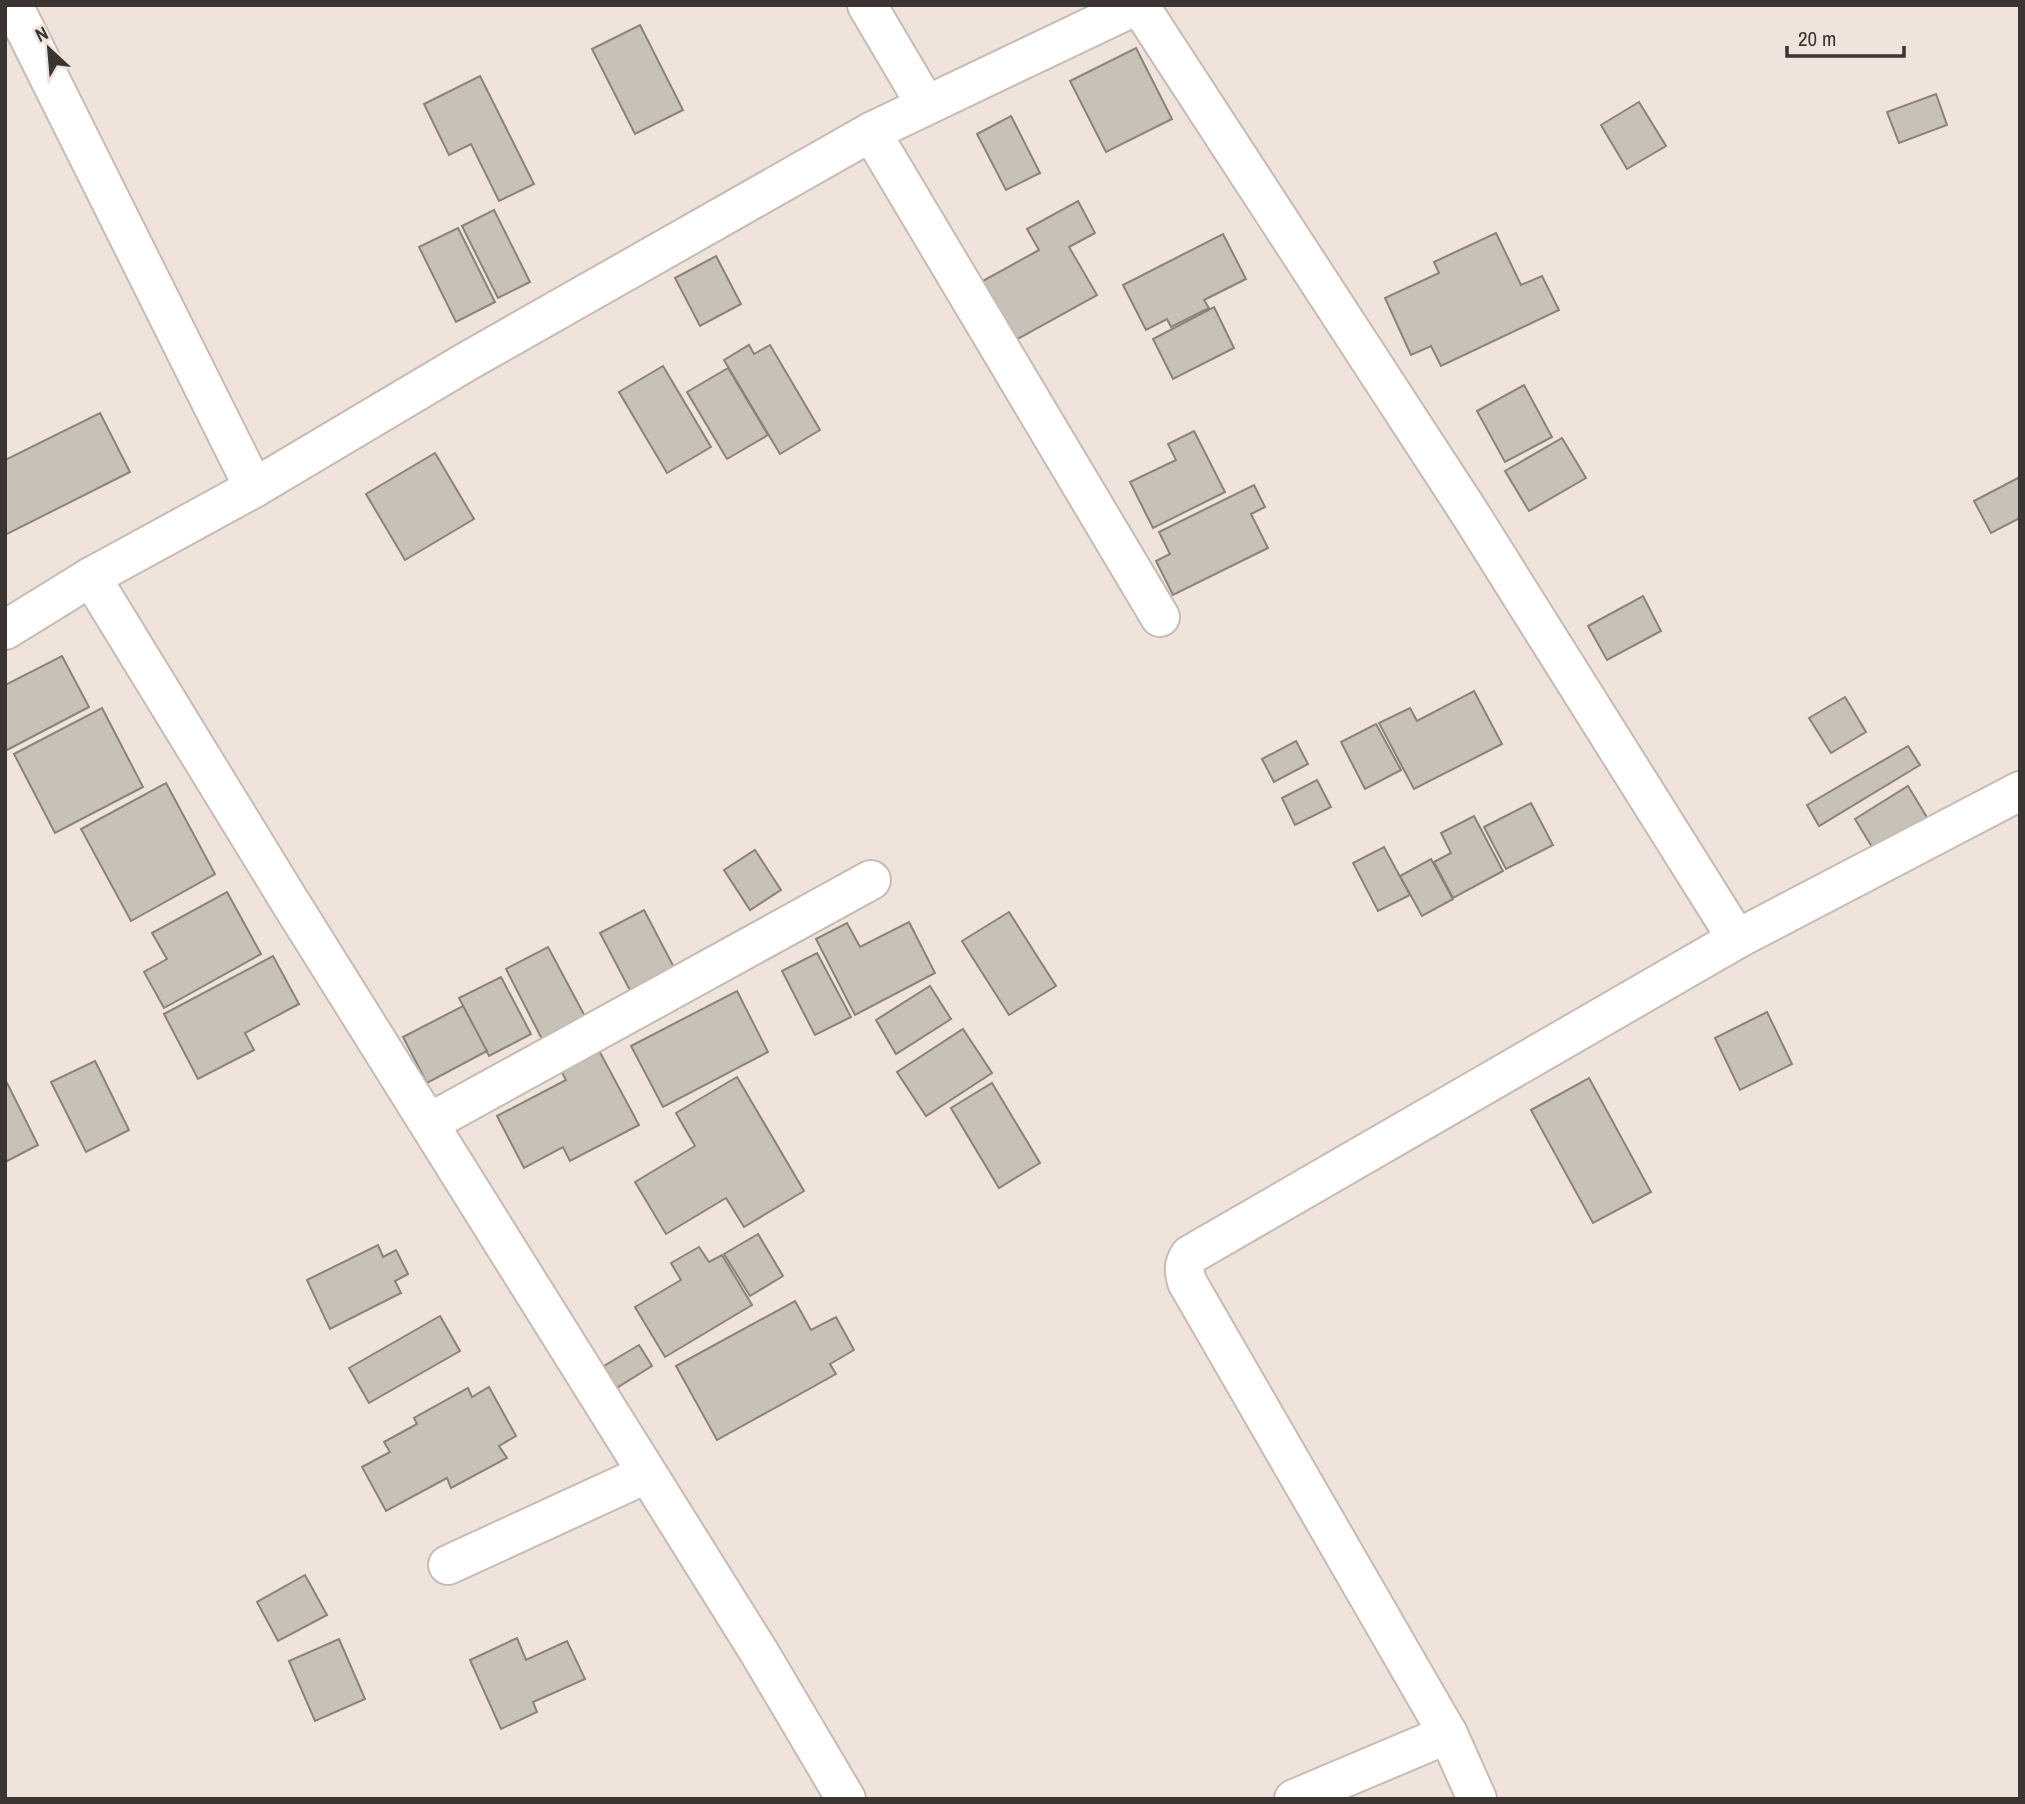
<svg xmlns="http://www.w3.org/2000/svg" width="2025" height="1804" viewBox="0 0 2025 1804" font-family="'Archivo Narrow',sans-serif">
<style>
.building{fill:#c8c1b7;stroke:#8a8379;stroke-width:2}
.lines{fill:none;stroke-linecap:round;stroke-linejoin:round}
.minor-casing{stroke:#c7bbb4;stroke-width:42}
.minor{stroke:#fff;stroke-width:38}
</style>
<rect width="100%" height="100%" fill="#efe3dc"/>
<!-- building -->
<g class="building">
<polygon points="640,25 683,110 635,134 592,49"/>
<polygon points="1136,48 1172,119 1106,152 1070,81"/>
<polygon points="480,76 534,184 499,201 471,144 449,155 424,104"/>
<polygon points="1936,94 1947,125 1899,143 1887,112"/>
<polygon points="1639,102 1666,146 1627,169 1601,125"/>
<polygon points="1011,116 1040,173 1006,190 977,134"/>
<polygon points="1078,201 1095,233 1069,247 1097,295 1005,346 972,287 1039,250 1027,229"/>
<polygon points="494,210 530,282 498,298 462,226"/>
<polygon points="458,228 495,302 456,322 419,247"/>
<polygon points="1496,233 1521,285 1542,276 1559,310 1441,366 1431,346 1411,355 1385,298 1439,273 1434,262"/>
<polygon points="1223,234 1246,279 1204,300 1209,308 1171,327 1167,319 1146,330 1123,285"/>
<polygon points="716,256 741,304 700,326 675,278"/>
<polygon points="1214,307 1234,348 1173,379 1153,339"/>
<polygon points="749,345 754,354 770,345 820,430 780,454 724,360"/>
<polygon points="663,366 711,447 667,473 619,392"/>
<polygon points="728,368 768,435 727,459 687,392"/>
<polygon points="1524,385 1552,437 1505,462 1477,411"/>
<polygon points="100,413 130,472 5,535 5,460"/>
<polygon points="1194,431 1225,492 1153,528 1130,482 1176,460 1168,444"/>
<polygon points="1562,438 1586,478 1529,511 1505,471"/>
<polygon points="435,453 474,519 405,560 366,494"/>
<polygon points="2020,477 2020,518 1991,533 1974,501"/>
<polygon points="1254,485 1265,507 1251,514 1268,548 1173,595 1156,561 1170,554 1159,532"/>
<polygon points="1643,596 1661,631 1607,660 1588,626"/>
<polygon points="62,656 89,707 5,751 5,685"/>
<polygon points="1474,691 1502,744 1414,789 1379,723 1410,708 1417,721"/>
<polygon points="1845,697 1866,732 1831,753 1809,718"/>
<polygon points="102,708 143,787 55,833 14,754"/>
<polygon points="1376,724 1401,770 1365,789 1341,742"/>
<polygon points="1296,741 1308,764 1274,782 1262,759"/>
<polygon points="1908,746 1920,765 1819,826 1807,805"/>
<polygon points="1317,780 1331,807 1295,825 1282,798"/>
<polygon points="166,783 215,874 131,921 81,829"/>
<polygon points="1908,786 1940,839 1886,870 1855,819"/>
<polygon points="1531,803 1553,845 1506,869 1484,827"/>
<polygon points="1474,816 1503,871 1453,898 1434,862 1451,853 1441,833"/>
<polygon points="1384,847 1410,895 1378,911 1353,863"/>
<polygon points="755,850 781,890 750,910 724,870"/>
<polygon points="1431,859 1453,899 1422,916 1400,876"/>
<polygon points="227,892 261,954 164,1008 144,972 167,959 152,933"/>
<polygon points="644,910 678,975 634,998 600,933"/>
<polygon points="1009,912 1056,986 1009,1015 962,941"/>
<polygon points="909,922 935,973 855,1015 816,939 847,923 860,947"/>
<polygon points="548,947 588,1022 545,1045 506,969"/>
<polygon points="817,953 851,1017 815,1035 782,971"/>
<polygon points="273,956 299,1004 245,1033 254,1050 198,1079 164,1014"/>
<polygon points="501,977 531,1034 489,1056 459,998"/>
<polygon points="930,986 951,1019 896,1054 876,1020"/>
<polygon points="737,991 768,1052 663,1107 631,1046"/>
<polygon points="463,1006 487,1051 427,1083 403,1037"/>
<polygon points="1767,1012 1792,1064 1740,1090 1715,1038"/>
<polygon points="963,1029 992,1073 926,1116 897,1072"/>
<polygon points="596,1045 639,1125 570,1161 563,1147 524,1168 497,1116 566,1080 558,1065"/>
<polygon points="95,1061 129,1130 86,1152 51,1082"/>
<polygon points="737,1077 804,1191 744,1227 726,1198 666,1234 635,1182 695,1146 676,1113"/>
<polygon points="1589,1078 1651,1192 1593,1223 1531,1110"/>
<polygon points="7,1083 38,1145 5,1162 5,1084"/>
<polygon points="992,1083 1040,1163 999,1188 951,1108"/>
<polygon points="758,1234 783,1276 750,1296 724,1254"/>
<polygon points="378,1245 383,1257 396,1250 408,1274 395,1281 401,1293 330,1329 307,1280"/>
<polygon points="699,1247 709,1262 722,1255 752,1305 665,1357 635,1307 681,1280 671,1263"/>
<polygon points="795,1301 811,1330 836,1317 854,1350 830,1364 836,1374 717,1440 676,1366"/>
<polygon points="440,1316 460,1351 369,1403 349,1368"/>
<polygon points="639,1345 652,1366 610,1392 597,1370"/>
<polygon points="489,1387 516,1436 499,1446 507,1458 451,1488 447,1478 386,1511 362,1467 390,1452 384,1442 417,1424 414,1418 468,1388 472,1397"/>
<polygon points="305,1575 327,1615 278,1641 257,1602"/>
<polygon points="517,1638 526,1660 567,1641 585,1679 533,1702 537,1712 501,1729 470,1660"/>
<polygon points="339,1639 365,1699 315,1721 289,1661"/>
</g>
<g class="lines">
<defs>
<g id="minor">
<polyline points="13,5 254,488"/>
<polyline points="867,5 926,105"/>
<path d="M1139,5L1469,512L1737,939L1190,1255C1183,1265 1184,1271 1187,1282L1448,1734L1294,1799"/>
<polyline points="871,132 1160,617"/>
<polyline points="91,577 287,897 759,1652 846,1799"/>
<polyline points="5,630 91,577 254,488 466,362 871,132 1137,5"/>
<polyline points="1737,939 2020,791"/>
<polyline points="429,1123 871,880"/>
<polyline points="448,1565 646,1474"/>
<polyline points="1448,1734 1477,1799"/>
</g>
</defs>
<!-- minor casing -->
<use href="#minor" class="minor-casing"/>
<!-- minor -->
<use href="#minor" class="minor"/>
</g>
<!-- border -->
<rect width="2025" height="1804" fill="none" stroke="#3a3532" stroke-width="14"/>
<!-- north arrow -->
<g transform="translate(49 49) rotate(334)" stroke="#efe3dc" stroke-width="5" paint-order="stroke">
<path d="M0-5L12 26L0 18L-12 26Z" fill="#3a3532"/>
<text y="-10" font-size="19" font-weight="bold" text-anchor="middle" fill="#3a3532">N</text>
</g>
<!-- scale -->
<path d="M1787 46v10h117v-10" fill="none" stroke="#3a3532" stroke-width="3.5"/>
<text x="1798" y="46" font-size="21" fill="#3a3532" stroke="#efe3dc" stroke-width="5" paint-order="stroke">20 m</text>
</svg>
